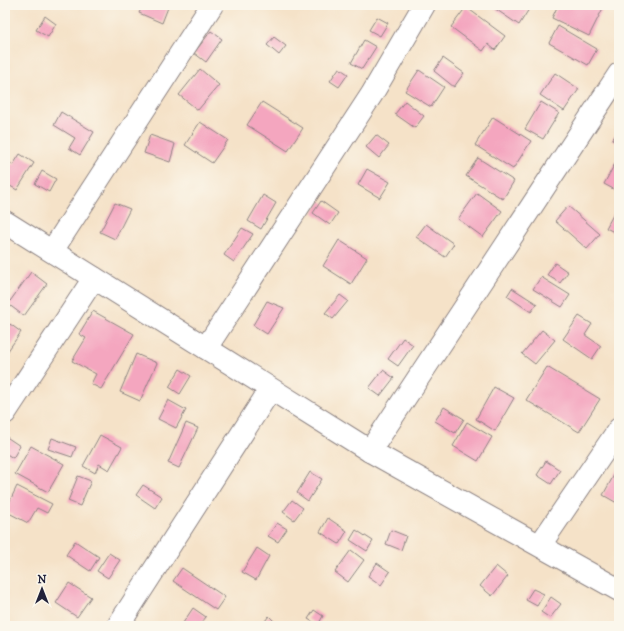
<svg xmlns="http://www.w3.org/2000/svg" width="624" height="631" viewBox="0 0 624 631" font-family="'IM FELL DW Pica',serif">
<style>
.building{fill:#f4a6bf}
.lines{fill:none;stroke-linecap:round;stroke-linejoin:round}
.minor-casing{stroke:#8c8282;stroke-width:24}
.minor{stroke:#fff;stroke-width:22}
</style>
<rect width="100%" height="100%" fill="#fbf7ec"/>
<filter id="ink" filterUnits="userSpaceOnUse"><feTurbulence type="fractalNoise" baseFrequency=".025" numOctaves="2"/><feDisplacementMap in="SourceGraphic" scale="8" xChannelSelector="R" yChannelSelector="G"/><feConvolveMatrix kernelMatrix="1 2 1 2 8 2 1 2 1" color-interpolation-filters="sRGB"/></filter>
<filter id="wash" filterUnits="userSpaceOnUse"><feTurbulence type="fractalNoise" baseFrequency=".012" numOctaves="4" result="noise"/><feDisplacementMap in="SourceGraphic" scale="16" xChannelSelector="R" yChannelSelector="G"/><feGaussianBlur stdDeviation="0.9" result="paint"/><feColorMatrix in="noise" values="0 0 0 0 0 0 0 0 0 0 0 0 0 0 0 0 0 1.4 0 .05"/><feComposite in="paint" operator="in"/></filter>
<g filter="url(#wash)">
<rect width="100%" height="100%" fill="#f5e2c8"/>
<g id="blocks">
<!-- building -->
<g class="building">
<polygon points="143,5 169,5 162,23 139,13"/>
<polygon points="496,5 522,5 529,9 519,25 494,8"/>
<polygon points="558,5 602,5 604,6 589,36 552,18"/>
<polygon points="466,7 505,36 495,50 488,44 483,51 451,27"/>
<polygon points="45,16 56,24 48,37 36,30"/>
<polygon points="377,17 388,23 380,36 369,30"/>
<polygon points="558,26 597,49 588,65 549,43"/>
<polygon points="211,31 222,39 206,62 194,53"/>
<polygon points="274,37 286,46 279,55 267,45"/>
<polygon points="364,40 376,47 362,69 351,63"/>
<polygon points="443,58 464,73 454,87 434,71"/>
<polygon points="339,68 348,74 339,87 330,81"/>
<polygon points="200,69 219,85 198,110 179,95"/>
<polygon points="419,70 444,87 431,107 405,91"/>
<polygon points="555,73 579,89 564,111 540,95"/>
<polygon points="405,101 424,116 415,128 395,114"/>
<polygon points="262,102 303,128 288,151 247,125"/>
<polygon points="541,102 559,113 543,139 525,129"/>
<polygon points="61,112 94,132 80,155 69,148 75,138 54,125"/>
<polygon points="493,117 531,141 513,169 475,145"/>
<polygon points="200,122 228,140 212,163 185,145"/>
<polygon points="619,130 619,144 612,140"/>
<polygon points="150,135 175,144 170,162 144,153"/>
<polygon points="376,135 389,145 379,158 366,147"/>
<polygon points="20,154 34,163 17,190 5,183 5,160 13,165"/>
<polygon points="619,156 619,192 604,184"/>
<polygon points="478,158 514,181 503,199 466,176"/>
<polygon points="367,169 390,182 380,198 358,185"/>
<polygon points="42,171 56,179 49,192 35,184"/>
<polygon points="477,193 502,211 483,237 458,219"/>
<polygon points="263,195 276,203 261,229 248,221"/>
<polygon points="321,201 338,213 330,225 313,213"/>
<polygon points="115,203 130,209 115,239 100,232"/>
<polygon points="619,204 619,232 618,234 606,228"/>
<polygon points="568,206 600,234 587,249 555,221"/>
<polygon points="426,224 454,244 445,257 416,237"/>
<polygon points="242,228 253,234 234,262 224,255"/>
<polygon points="339,240 367,258 351,284 323,266"/>
<polygon points="555,263 568,272 560,283 547,275"/>
<polygon points="31,272 47,284 24,316 8,304"/>
<polygon points="541,277 570,295 562,307 533,289"/>
<polygon points="512,288 537,304 531,312 507,296"/>
<polygon points="340,295 348,301 333,319 325,313"/>
<polygon points="267,301 284,308 267,334 253,325"/>
<polygon points="93,311 134,334 101,389 91,384 96,374 72,361 86,338 79,334"/>
<polygon points="579,316 592,324 585,335 601,346 592,359 563,339"/>
<polygon points="10,324 21,332 5,355 5,332"/>
<polygon points="542,330 555,340 535,364 522,354"/>
<polygon points="403,338 413,345 398,366 388,359"/>
<polygon points="136,354 157,363 140,401 120,392"/>
<polygon points="547,367 600,399 579,432 526,400"/>
<polygon points="180,369 191,376 180,394 169,387"/>
<polygon points="383,370 394,378 380,396 369,388"/>
<polygon points="494,387 514,398 495,431 476,419"/>
<polygon points="168,400 186,410 176,428 158,419"/>
<polygon points="444,407 464,419 455,433 435,421"/>
<polygon points="467,422 492,437 478,461 453,446"/>
<polygon points="186,423 198,428 179,468 168,463"/>
<polygon points="100,435 122,447 109,470 99,464 95,473 83,466"/>
<polygon points="5,436 20,446 13,458 5,453"/>
<polygon points="52,438 76,447 72,457 48,449"/>
<polygon points="31,446 64,464 48,492 15,474"/>
<polygon points="546,461 560,470 551,484 537,475"/>
<polygon points="619,466 619,500 617,503 603,495"/>
<polygon points="310,472 322,479 308,501 297,493"/>
<polygon points="78,476 91,481 80,506 68,501"/>
<polygon points="143,485 162,497 155,508 136,495"/>
<polygon points="17,486 52,504 47,513 37,508 28,523 5,511"/>
<polygon points="292,500 303,508 294,520 283,512"/>
<polygon points="328,518 347,531 339,544 320,532"/>
<polygon points="277,523 287,529 278,542 268,536"/>
<polygon points="356,530 373,541 367,551 350,540"/>
<polygon points="391,530 406,536 401,550 386,544"/>
<polygon points="75,541 99,557 90,571 66,555"/>
<polygon points="257,548 269,556 256,580 242,572"/>
<polygon points="351,550 364,560 348,582 335,572"/>
<polygon points="109,553 120,560 108,578 97,571"/>
<polygon points="377,563 390,572 381,585 368,576"/>
<polygon points="496,566 508,576 492,596 480,586"/>
<polygon points="182,568 225,597 216,610 173,581"/>
<polygon points="69,583 91,597 77,617 56,603"/>
<polygon points="533,589 544,594 537,606 526,600"/>
<polygon points="551,597 561,604 550,618 541,612"/>
<polygon points="193,608 206,617 199,626 181,626"/>
<polygon points="314,610 323,616 318,625 308,619"/>
<polygon points="269,616 278,625 261,626"/>
</g>
</g>
</g>
<g filter="url(#ink)">
<use href="#blocks" fill-opacity="0" stroke="#8c8282" stroke-width="1"/>
<g class="lines">
<defs>
<g id="minor">
<polyline points="5,222 370,451 619,590"/>
<polyline points="52,251 212,5"/>
<polyline points="206,348 372,94 424,5"/>
<polyline points="5,413 94,278"/>
<polyline points="370,451 619,74"/>
<polyline points="540,545 619,429"/>
<polyline points="118,626 270,390"/>
</g>
</defs>
<!-- minor casing -->
<use href="#minor" class="minor-casing"/>
<!-- minor -->
<use href="#minor" class="minor"/>
</g>
</g>
<!-- margin -->
<rect width="624" height="631" fill="none" stroke="#fbf7ec" stroke-width="20"/>
<!-- north arrow -->
<g transform="translate(42 589)" stroke="#fbf7ec" stroke-width="3" paint-order="stroke">
<path d="M0-3L7 15L0 10L-7 15Z" fill="#22223b"/>
<text y="-6" font-size="11" font-weight="bold" text-anchor="middle" fill="#22223b">N</text>
</g>
</svg>
